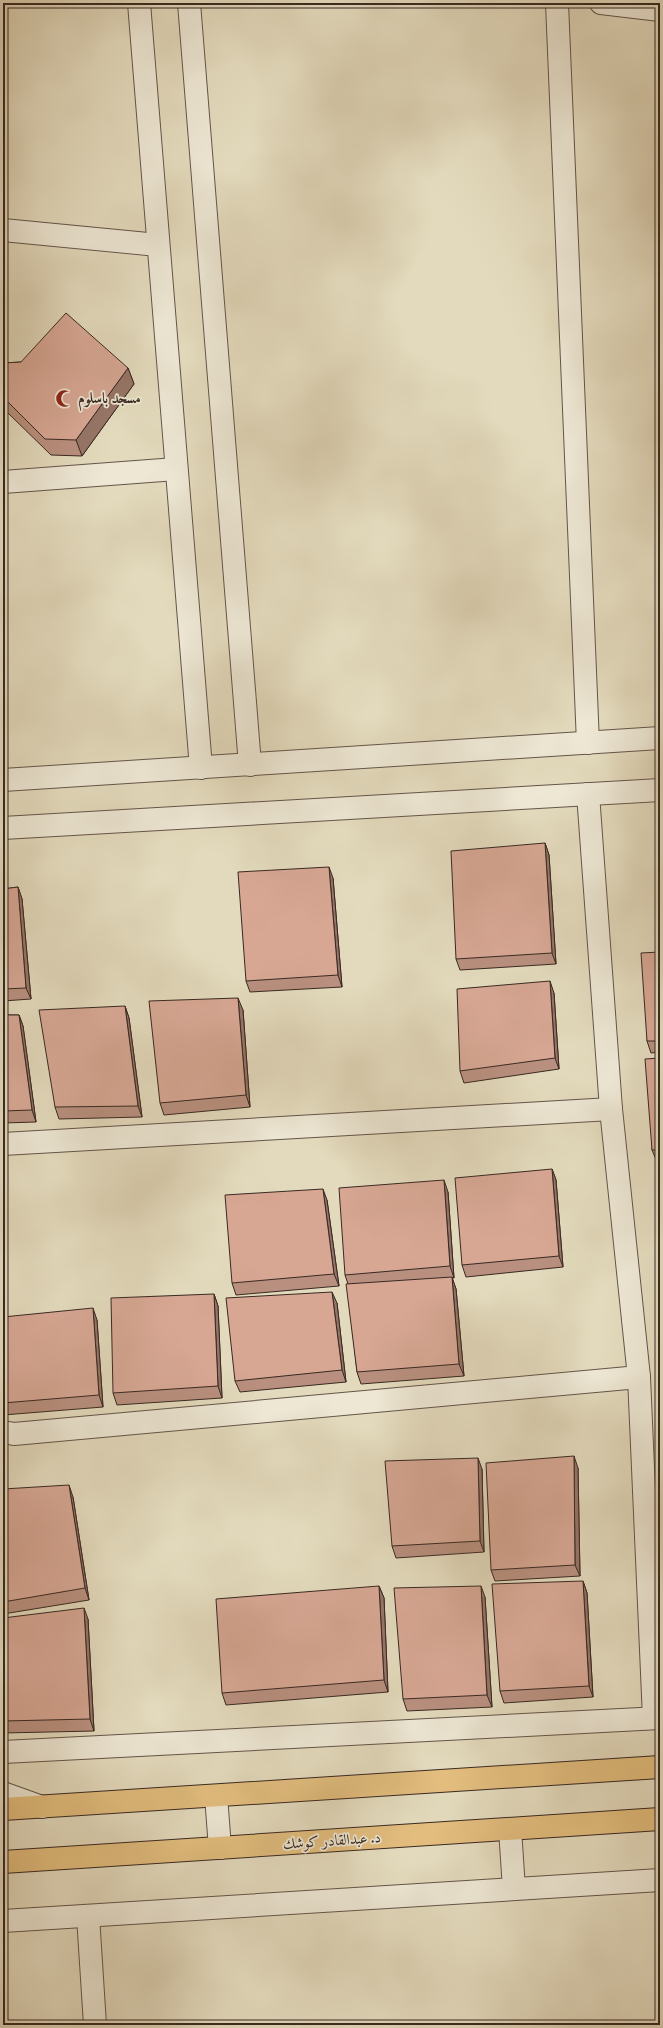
<svg xmlns="http://www.w3.org/2000/svg" width="663" height="2028" viewBox="0 0 663 2028" font-family="'IM FELL DW Pica',Amiri,serif">
<style>
.lines{fill:none;stroke-linecap:round;stroke-linejoin:round}
.minor-casing{stroke:#645549;stroke-width:24}
.major-casing{stroke:#392922;stroke-width:24}
.minor{stroke:#ede7d4;stroke-width:22}
.major{stroke:#e2bd7e;stroke-width:22}
.wall{fill:#b9907f;stroke:#392922}
.shaded-wall{fill:#967568;stroke:#392922}
.building{fill:#d7a794;stroke:#392922}
.labels{text-anchor:middle;dominant-baseline:central;stroke-width:3.5;stroke-linejoin:round;paint-order:stroke}
.poi-label{font-size:15px;font-weight:bold;fill:#392922;stroke:#ede7d4;text-anchor:start}
.street-label{font-size:15px;fill:#392922;stroke:#ede7d4}
</style>
<rect width="100%" height="100%" fill="#e3dabd"/>
<filter id="stains"><feTurbulence type="fractalNoise" baseFrequency=".005" numOctaves="4"/><feColorMatrix values="0 0 0 0 .2 0 0 0 0 .09 0 0 0 0 .02 0 0 0 .5 -.17"/></filter>
<radialGradient id="worn" r=".72"><stop offset=".6" stop-color="#630" stop-opacity="0"/><stop offset="1" stop-color="#630" stop-opacity=".3"/></radialGradient>
<g class="lines">
<defs>
<g id="minor">
<polyline points="139,3 201,768"/>
<polyline points="189,3 250,765"/>
<polyline points="557,3 588,743"/>
<polyline points="601,3 660,10"/>
<polyline points="3,230 158,245"/>
<polyline points="3,482 176,469"/>
<polyline points="3,780 660,738"/>
<polyline points="588,794 611,1109 639,1377 654,1718"/>
<polyline points="3,828 660,790"/>
<polyline points="3,1144 611,1109"/>
<polyline points="3,1432 14,1434 639,1377"/>
<polyline points="3,1752 660,1718"/>
<polyline points="3,1793 42,1807"/>
<polyline points="216,1796 220,1848"/>
<polyline points="510,1829 514,1889"/>
<polyline points="88,1916 95,2025"/>
<polyline points="3,1921 660,1880"/>
</g>
<g id="major">
<polyline points="3,1809 660,1767"/>
<polyline points="3,1862 660,1819"/>
</g>
</defs>
<!-- minor casing -->
<use href="#minor" class="minor-casing"/>
<!-- major casing -->
<use href="#major" class="major-casing"/>
<!-- minor -->
<use href="#minor" class="minor"/>
<!-- major -->
<use href="#major" class="major"/>
</g>
<!-- wall -->
<g class="wall">
<polygon points="21,362 128,368 134,384 82,456 51,455 7,412 3,400 3,363"/>
<polygon points="545,843 549,855 556,964 460,970 456,959"/>
<polygon points="333,878 342,987 250,992 246,981"/>
<polygon points="18,887 22,899 31,999 3,1001 3,889"/>
<polygon points="660,952 660,1052 651,1053 647,1041"/>
<polygon points="554,993 559,1069 464,1083 460,1071"/>
<polygon points="125,1006 129,1018 142,1117 59,1119 55,1107"/>
<polygon points="243,1010 250,1107 164,1115 160,1103"/>
<polygon points="3,1015 19,1015 23,1026 36,1122 3,1123"/>
<polygon points="660,1058 660,1162 657,1162 652,1150"/>
<polygon points="552,1169 556,1180 563,1267 466,1277 462,1265"/>
<polygon points="660,1169 660,1261 658,1255"/>
<polygon points="448,1192 454,1278 452,1278 456,1289 464,1376 361,1384 357,1372 348,1284 345,1275"/>
<polygon points="327,1200 339,1286 236,1295 232,1283"/>
<polygon points="214,1294 218,1306 222,1398 117,1405 113,1393"/>
<polygon points="337,1303 346,1382 240,1392 235,1381"/>
<polygon points="3,1317 97,1320 103,1407 3,1415"/>
<polygon points="578,1468 580,1576 495,1581 491,1570"/>
<polygon points="482,1469 484,1552 396,1558 392,1546"/>
<polygon points="3,1489 73,1497 89,1600 3,1614"/>
<polygon points="583,1581 587,1593 593,1697 504,1703 500,1691"/>
<polygon points="379,1586 384,1598 388,1692 226,1705 222,1693"/>
<polygon points="485,1597 492,1707 407,1711 403,1699"/>
<polygon points="3,1618 88,1619 94,1731 3,1733"/>
</g>
<!-- shaded-wall -->
<g class="shaded-wall">
<polygon points="128,368 134,384 82,456 76,440"/>
<polygon points="545,843 549,855 556,964 552,953"/>
<polygon points="329,867 333,878 342,987 338,975"/>
<polygon points="18,887 22,899 31,999 26,988"/>
<polygon points="550,981 554,993 559,1069 555,1058"/>
<polygon points="238,998 243,1010 250,1107 246,1095"/>
<polygon points="125,1006 129,1018 142,1117 138,1106"/>
<polygon points="19,1015 23,1026 36,1122 32,1110"/>
<polygon points="552,1169 556,1180 563,1267 559,1256"/>
<polygon points="444,1180 448,1192 454,1278 450,1266"/>
<polygon points="323,1189 327,1200 339,1286 334,1274"/>
<polygon points="452,1277 456,1289 464,1376 459,1364"/>
<polygon points="332,1292 337,1303 346,1382 342,1370"/>
<polygon points="214,1294 218,1306 222,1398 218,1386"/>
<polygon points="93,1308 97,1320 103,1407 99,1395"/>
<polygon points="574,1456 578,1468 580,1576 575,1565"/>
<polygon points="478,1458 482,1469 484,1552 480,1541"/>
<polygon points="69,1485 73,1497 89,1600 85,1588"/>
<polygon points="583,1581 587,1593 593,1697 589,1686"/>
<polygon points="379,1586 384,1598 388,1692 384,1680"/>
<polygon points="481,1586 485,1597 492,1707 487,1695"/>
<polygon points="84,1608 88,1619 94,1731 90,1719"/>
</g>
<!-- building -->
<g class="building">
<polygon points="66,313 128,368 76,440 45,439 3,397 3,363 21,362"/>
<polygon points="545,843 552,953 456,959 451,851"/>
<polygon points="329,867 338,975 246,981 238,872"/>
<polygon points="18,887 26,988 3,989 3,889"/>
<polygon points="660,952 660,1041 647,1041 641,953"/>
<polygon points="550,981 555,1058 460,1071 457,989"/>
<polygon points="238,998 246,1095 160,1103 149,1001"/>
<polygon points="125,1006 138,1106 55,1107 39,1010"/>
<polygon points="3,1015 19,1015 32,1110 3,1111"/>
<polygon points="660,1058 660,1150 652,1150 645,1059"/>
<polygon points="552,1169 559,1256 462,1265 455,1178"/>
<polygon points="656,1169 660,1169 660,1255 658,1255"/>
<polygon points="444,1180 450,1266 345,1275 339,1188"/>
<polygon points="323,1189 334,1274 232,1283 225,1195"/>
<polygon points="452,1277 459,1364 357,1372 346,1284"/>
<polygon points="332,1292 342,1370 235,1381 226,1298"/>
<polygon points="214,1294 218,1386 113,1393 111,1298"/>
<polygon points="93,1308 99,1395 3,1403 3,1317"/>
<polygon points="574,1456 575,1565 491,1570 486,1463"/>
<polygon points="478,1458 480,1541 392,1546 385,1461"/>
<polygon points="69,1485 85,1588 3,1602 3,1489"/>
<polygon points="583,1581 589,1686 500,1691 492,1584"/>
<polygon points="379,1586 384,1680 222,1693 216,1599"/>
<polygon points="481,1586 487,1695 403,1699 394,1588"/>
<polygon points="84,1608 90,1719 3,1721 3,1618"/>
</g>
<!-- icons -->
<defs>
<symbol id="mosque-bare" viewBox="-9 -9 18 18"><path d="M3.5-4.9A6 6 0 1 0 3.5 4.9A5 5 0 1 1 3.5-4.9Z" fill="#8f2418" stroke="#ede7d4" stroke-width="2.5" paint-order="stroke"/></symbol>
</defs>
<g fill-rule="evenodd">
<use href="#mosque-bare" x="52" y="386" width="25" height="25"/>
</g>
<g class="labels">
<!-- poi labels -->
<g class="poi-label">
<text x="78" y="398">مسجد باسلوم</text>
</g>
<!-- street labels -->
<g class="street-label">
<text transform="translate(332 1841) rotate(-4)">د. عبدالقادر كوشك</text>
</g>
</g>
<!-- margin -->
<rect width="663" height="2028" fill="none" stroke="#e3dabd" stroke-width="16"/>
<rect x="4" y="4" width="655" height="2020" fill="none" stroke="#392922" stroke-width="2"/>
<rect x="8" y="8" width="647" height="2012" fill="none" stroke="#392922"/>
<rect width="100%" height="100%" filter="url(#stains)"/>
<rect width="100%" height="100%" fill="url(#worn)"/>
</svg>
